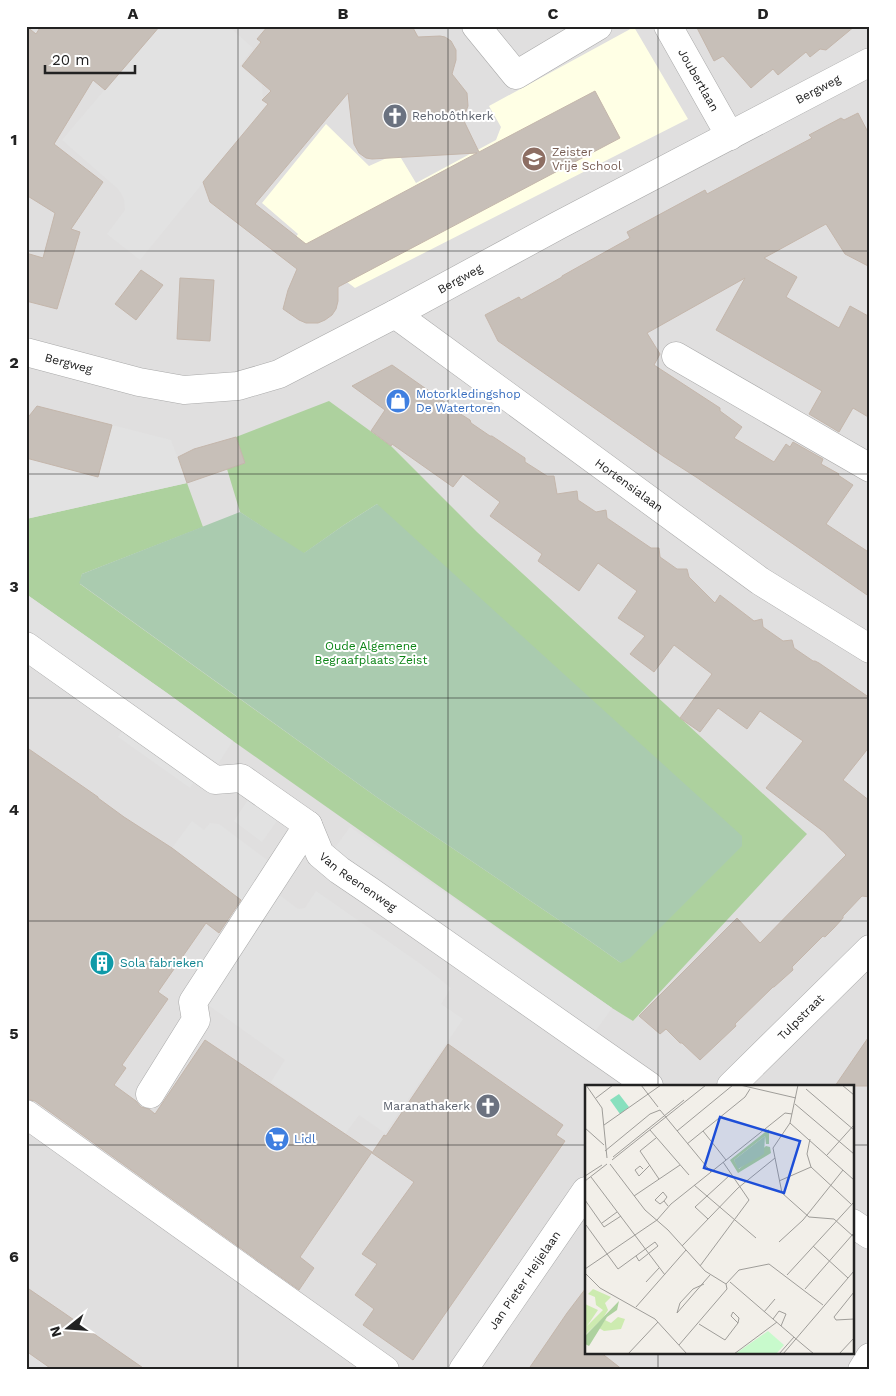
<svg xmlns="http://www.w3.org/2000/svg" width="896" height="1396" viewBox="0 0 896 1396" font-family="'Work Sans',sans-serif">
<style>
.residential{fill:#e0dfdf;fill-rule:evenodd}
.education{fill:#ffffe5}
.forest{fill:#add19e}
.cemetery{fill:#aacbaf}
.parking{fill:#e2e2e2}
.building{fill:#c7bfb8;stroke:#c4b6ab;fill-rule:evenodd}
.lines{fill:none;stroke-linecap:round;stroke-linejoin:round}
.minor-casing{stroke:#a9a9a9;stroke-width:29}
.minor{stroke:#fff;stroke-width:28}
.grid{fill:none;stroke:#222;stroke-width:1;stroke-opacity:0.55}
.labels{text-anchor:middle;dominant-baseline:central;stroke-width:4;stroke-linejoin:round;paint-order:stroke}
.street-label{font-size:12px;fill:#222;stroke:#fff}
.worship-label{font-size:12px;fill:#5b616d;stroke:#fff;text-anchor:start}
.education-label{font-size:12px;fill:#785e54;stroke:#fff;text-anchor:start}
.shop-label{font-size:12px;fill:#366cbe;stroke:#fff;text-anchor:start}
.park-label{font-size:12px;fill:#0c8416;stroke:#fff}
.culture-label{font-size:12px;fill:#0d838f;stroke:#fff;text-anchor:start}
.inset-road{fill:none;stroke:#9f9d99;stroke-width:1}
.view{fill:#1d4ed8;fill-opacity:0.15;stroke:#1d4ed8;stroke-width:2.5}
.inset-edge{fill:none;stroke:#222;stroke-width:2.5}
.neatline{fill:none;stroke:#222;stroke-width:2}
.grid-label{font-size:16px;text-anchor:middle;font-weight:bold;fill:#222}
</style>
<rect width="100%" height="100%" fill="#f2efe9"/>
<!-- residential -->
<path class="residential" d="M26,26H870V1370H26ZM586,1086H852V1352H586Z"/>
<!-- education -->
<polygon class="education" points="634,27 688,119 355,288 293,241 298,234 262,203 326,124 369,166 398,153 416,183 496,140 501,127 489,106"/>
<!-- forest -->
<polygon class="forest" points="329,401 391,446 477,532 807,834 633,1021 612,1008 233,741 167,693 26,594 26,519 187,483 203,527 82,574 80,584 378,798 587,939 621,963 377,504 344,525 303,554 240,512 227,469 245,463 236,437"/>
<!-- cemetery -->
<polygon class="cemetery" points="377,504 742,836 742,846 630,958 621,963 587,939 378,798 79,583 82,574 240,512 304,553 344,525"/>
<!-- parking -->
<g class="parking">
<polygon points="159,26 228,26 253,48 240,66 262,85 263,99 268,103 140,260 107,234 125,210 124,199 121,193 117,188 62,140"/>
<polygon points="112,425 171,440 187,483 26,519 26,458 98,477"/>
<polygon points="26,594 167,693 233,741 218,764 26,629"/>
<polygon points="124,728 196,778 190,788 118,737"/>
<polygon points="250,797 279,818 262,842 234,821"/>
<polygon points="192,821 204,830 210,823 219,824 271,863 242,901 172,848"/>
<polygon points="350,827 612,1008 594,1033 332,852"/>
<polygon points="316,891 422,965 451,988 441,1004 463,1019 385,1133 359,1115 345,1134 271,1082 285,1060 204,1002 278,894 298,909 305,908"/>
</g>
<!-- building -->
<g class="building">
<polygon points="26,26 36,34 41,26 160,26 105,90 93,80 54,144 103,182 71,229 80,232 57,309 26,301 26,253 43,258 55,213 26,195"/>
<path d="M268,26H412L418,37L440,36L445,37L451,41L456,50V60L452,74L467,93L468,106L463,119L479,152L595,91L620,138L338,287V301L336,309L332,315L325,320L318,323H306L299,320L283,309L288,290L297,269L210,202L203,182L268,104L262,100L271,91L242,66L261,42L257,39ZM348,93L354,144L359,153L366,158L372,159L477,153L306,244L255,204Z"/>
<polygon points="696,26 855,26 826,50 820,49 810,57 806,52 778,75 773,69 751,88 723,56 714,61"/>
<polygon points="858,113 870,136 870,267 845,254 826,224 764,258 797,277 786,297 839,328 850,306 870,317 870,418 853,408 839,432 809,414 822,391 716,330 745,278 647,333 660,354 654,365 720,408 720,411 742,427 734,438 774,462 786,444 790,447 793,442 823,459 821,464 839,474 838,475 853,485 826,524 870,553 870,597 696,477 663,456 498,341 485,315 519,297 521,300 562,277 562,276 630,238 627,232 705,190 707,194 812,138 809,135 841,118 844,120"/>
<polygon points="141,270 163,285 136,320 115,304"/>
<polygon points="180,278 214,280 210,341 177,339"/>
<polygon points="392,365 452,407 451,408 470,420 471,423 490,436 492,436 525,458 525,462 547,476 554,476 557,494 577,491 578,500 596,512 606,510 607,518 651,548 659,548 660,557 677,569 687,569 689,577 715,603 720,595 754,621 762,619 763,627 783,641 792,640 794,648 813,661 815,661 819,663 870,698 870,746 843,780 870,801 870,897 862,896 843,916 843,918 834,928 825,937 823,936 792,967 793,970 774,987 773,987 735,1024 736,1026 700,1060 682,1043 680,1043 666,1029 660,1034 639,1016 737,918 760,943 846,855 824,832 766,788 803,741 760,711 747,729 718,708 700,732 680,718 712,674 674,645 654,672 630,654 645,636 618,618 637,591 598,563 579,591 538,561 542,554 490,516 500,502 463,474 453,487 392,444 391,446 371,431 385,410 352,386"/>
<polygon points="37,406 112,425 98,477 26,458 26,420"/>
<polygon points="236,437 245,463 187,483 178,457 194,449"/>
<polygon points="26,747 98,797 98,798 124,817 172,848 241,900 219,933 206,923 158,992 168,999 122,1065 126,1068 114,1085 136,1101 141,1107 149,1109 155,1114 205,1040 372,1152 300,1257 314,1268 299,1290 35,1101 26,1099"/>
<polygon points="870,1035 870,1086 835,1086"/>
<polygon points="448,1044 563,1125 556,1135 565,1141 413,1360 363,1325 374,1309 355,1295 377,1264 362,1254 414,1182 372,1153 384,1135 386,1136"/>
<polygon points="26,1287 64,1313 146,1370 53,1370 26,1351"/>
<polygon points="586,1288 586,1352 600,1352 623,1370 528,1370 567,1313"/>
</g>
<g class="lines">
<defs>
<g id="minor">
<polyline points="476,26 516,75 598,26"/>
<path id="s1" d="M668,26L730,136"/>
<path id="s2" d="M395,314L760,581L870,649"/>
<path id="s3" d="M26,352L139,382L184,390L238,386L279,374L395,314L559,225L870,62"/>
<polyline points="676,356 870,468"/>
<path id="s4" d="M26,646L215,780L241,778L308,825L320,854L339,870L370,891L649,1086"/>
<path id="s5" d="M731,1086L870,949"/>
<polyline points="150,1094 196,1020 193,1002 308,825"/>
<polyline points="26,1114 385,1370"/>
<polyline points="852,1223 870,1235"/>
<path id="s6" d="M463,1370L586,1191"/>
<polyline points="862,1370 870,1357"/>
</g>
</defs>
<!-- minor casing -->
<use href="#minor" class="minor-casing"/>
<!-- minor -->
<use href="#minor" class="minor"/>
</g>
<!-- grid -->
<path class="grid" d="M238,26V1370M448,26V1370M658,26V1086M26,251H870M26,474H870M26,698H870M26,921H870M26,1145H586M852,1145H870M658,1352V1370"/>
<!-- icons -->
<defs>
<symbol id="church-disc" viewBox="-11 -11 22 22"><circle r="9.5" fill="#6b7280" stroke="#fff"/><path d="M-1.2-6h2.4v3.5h3.3v2.4h-3.3V6h-2.4V-.1h-3.3v-2.4h3.3Z" fill="#fff"/></symbol>
<symbol id="school-disc" viewBox="-11 -11 22 22"><circle r="9.5" fill="#8d6e63" stroke="#fff"/><path d="M0-5L7-2L0 1L-7-2ZM-4 1L0 2.5L4 1V4Q0 6-4 4Z" fill="#fff"/></symbol>
<symbol id="shop-disc" viewBox="-11 -11 22 22"><circle r="9.5" fill="#3f7fe0" stroke="#fff"/><path d="M-5-2.5h2.3a2.7 3.5 0 0 1 5.4 0H5L5.5 6h-11ZM-1.5-2.5h3a1.5 2.3 0 0 0-3 0Z" fill="#fff"/></symbol>
<symbol id="building-disc" viewBox="-11 -11 22 22"><circle r="9.5" fill="#0f9aa8" stroke="#fff"/><path d="M-4-6H4V6H1V3H-1V6H-4ZM-2.5-4.3h1.7v1.8h-1.7ZM.8-4.3h1.7v1.8H.8ZM-2.5-1h1.7V.8h-1.7ZM.8-1h1.7V.8H.8Z" fill="#fff"/></symbol>
<symbol id="supermarket-disc" viewBox="-11 -11 22 22"><circle r="9.5" fill="#3f7fe0" stroke="#fff"/><path d="M-6-5.5h2.5l.6 2H6L4.5 2H-2.5L-4.4-4H-6ZM-1.5 3.2a1.3 1.3 0 1 0 .1 0ZM3 3.2a1.3 1.3 0 1 0 .1 0Z" fill="#fff"/></symbol>
</defs>
<g fill-rule="evenodd">
<use href="#church-disc" x="381" y="102" width="28" height="28"/>
<use href="#school-disc" x="520" y="145" width="28" height="28"/>
<use href="#shop-disc" x="384" y="387" width="28" height="28"/>
<use href="#building-disc" x="88" y="949" width="28" height="28"/>
<use href="#church-disc" x="474" y="1092" width="28" height="28"/>
<use href="#supermarket-disc" x="263" y="1125" width="28" height="28"/>
</g>
<g class="labels">
<!-- street labels -->
<g class="street-label">
<text stroke="none"><textPath href="#s1" startOffset="62">Joubertlaan</textPath></text>
<text stroke="none"><textPath href="#s3" startOffset="869">Bergweg</textPath></text>
<text stroke="none"><textPath href="#s3" startOffset="464">Bergweg</textPath></text>
<text stroke="none"><textPath href="#s3" startOffset="44">Bergweg</textPath></text>
<text stroke="none"><textPath href="#s2" startOffset="290">Hortensialaan</textPath></text>
<text stroke="none"><textPath href="#s4" startOffset="418">Van Reenenweg</textPath></text>
<text stroke="none"><textPath href="#s5" startOffset="98">Tulpstraat</textPath></text>
<text stroke="none"><textPath href="#s6" startOffset="109">Jan Pieter Heijelaan</textPath></text>
</g>
<!-- worship labels -->
<g class="worship-label">
<text x="412" y="116">Rehobôthkerk</text>
<text x="470" y="1106" text-anchor="end">Maranathakerk</text>
</g>
<!-- education labels -->
<g class="education-label">
<text x="552" y="152">Zeister<tspan x="552" dy="14">Vrije School</tspan></text>
</g>
<!-- shop labels -->
<g class="shop-label">
<text x="416" y="394">Motorkledingshop<tspan x="416" dy="14">De Watertoren</tspan></text>
<text x="294" y="1139">Lidl</text>
</g>
<!-- park labels -->
<g class="park-label">
<text x="371" y="646">Oude Algemene<tspan x="371" dy="14">Begraafplaats Zeist</tspan></text>
</g>
<!-- culture labels -->
<g class="culture-label">
<text x="120" y="963">Sola fabrieken</text>
</g>
</g>
<!-- overview -->
<g transform="translate(585 1085)">
<rect width="269" height="269" fill="#f2efe9"/>
<path d="M8,204L26,212L20,218L23,225L18,233L0,250V219L13,225L2,241L18,225L11,220L10,212L3,209ZM33,232L40,234L36,244L19,246L14,243L20,235L26,238Z" fill="#cdebb0"/>
<path d="M184,44V59H181L180,51L149,75L154,84L181,61L185,62L186,68L153,88L145,75ZM34,216L32,225L22,232L4,261L0,259V251Z" fill="#add19e"/>
<path d="M180,51L179,69L153,84L149,75Z" fill="#aacbaf"/>
<path d="M183,246L199,260L191,269H150Z" fill="#c8facc"/>
<path d="M34,9L44,22L35,29L25,15Z" fill="#88e0be"/>
<path class="inset-road" d="M1,0L17,23L22,73M56,0L73,22M155,0L211,13M213,0L205,38L188,63L197,108L224,132L249,134L269,152M257,0L269,10M221,4L269,45M11,13L28,0M210,19L269,69M205,38L269,95M19,40L76,0M0,43L19,60M65,45L104,90M92,46L148,0M118,46L141,75M71,53L55,66L74,94M225,54L222,69L226,82L266,119M102,59L160,12L165,4M20,66L65,29L75,25L126,87M242,70L269,40M28,72L99,15M27,75L121,0M25,79L60,125L83,145L120,186L141,199M58,84L55,81L50,85L54,91L65,80M0,91L17,80M6,92L80,190M0,96L22,79M194,96L226,82M109,100L171,153M49,111L95,80M0,115L19,142L36,131M79,116L75,119L70,115L78,107L82,112L79,116L83,121M123,134L110,122L145,90M17,138L32,127M1,140L33,184L70,157L73,161L54,176L51,171M194,157L218,135L258,85M97,161L153,103L190,73M228,161L263,193M115,181L164,115L138,77M0,184L72,135L86,119L200,28L207,29M0,188L15,203L70,234L102,269M202,190L269,117M61,197L74,183M145,197L217,259M142,204L141,199L154,185L184,179L238,220M220,204L268,149M269,207L249,232L251,235L269,234M51,222L101,165M148,227L154,233L153,238L146,231ZM179,227L190,214M92,228L125,190M92,228L95,218L108,204L119,199M188,234L194,226L201,229L196,241M114,239L140,255L153,238M217,259L229,269M94,260L142,204M43,269L73,237M149,269L192,237M194,269L209,252M198,269L269,186M254,269L269,253"/>
<path class="view" d="M135,32L215,56L199,108L119,83Z"/>
<rect width="269" height="269" class="inset-edge"/>
</g>
<!-- border -->
<rect width="896" height="1396" fill="none" stroke="#ffffff" stroke-width="55"/>
<!-- north arrow -->
<g transform="translate(68 1328) rotate(253)" stroke="#ffffff" stroke-width="4" paint-order="stroke">
<path d="M0-4L9 19L0 12L-9 19Z" fill="#222222"/>
<text y="-8" font-size="14" font-weight="bold" text-anchor="middle" fill="#222222">N</text>
</g>
<!-- scale -->
<path d="M45 65v8h90v-8" fill="none" stroke="#222222" stroke-width="2.5"/>
<text x="52" y="65" font-size="15" fill="#222222" stroke="#ffffff" stroke-width="4" paint-order="stroke">20 m</text>
<rect x="28" y="28" width="840" height="1340" class="neatline"/>
<g class="grid-label">
<text x="133" y="19">A</text>
<text x="343" y="19">B</text>
<text x="553" y="19">C</text>
<text x="763" y="19">D</text>
<text x="14" y="145">1</text>
<text x="14" y="368">2</text>
<text x="14" y="592">3</text>
<text x="14" y="815">4</text>
<text x="14" y="1039">5</text>
<text x="14" y="1262">6</text>
</g>
</svg>
